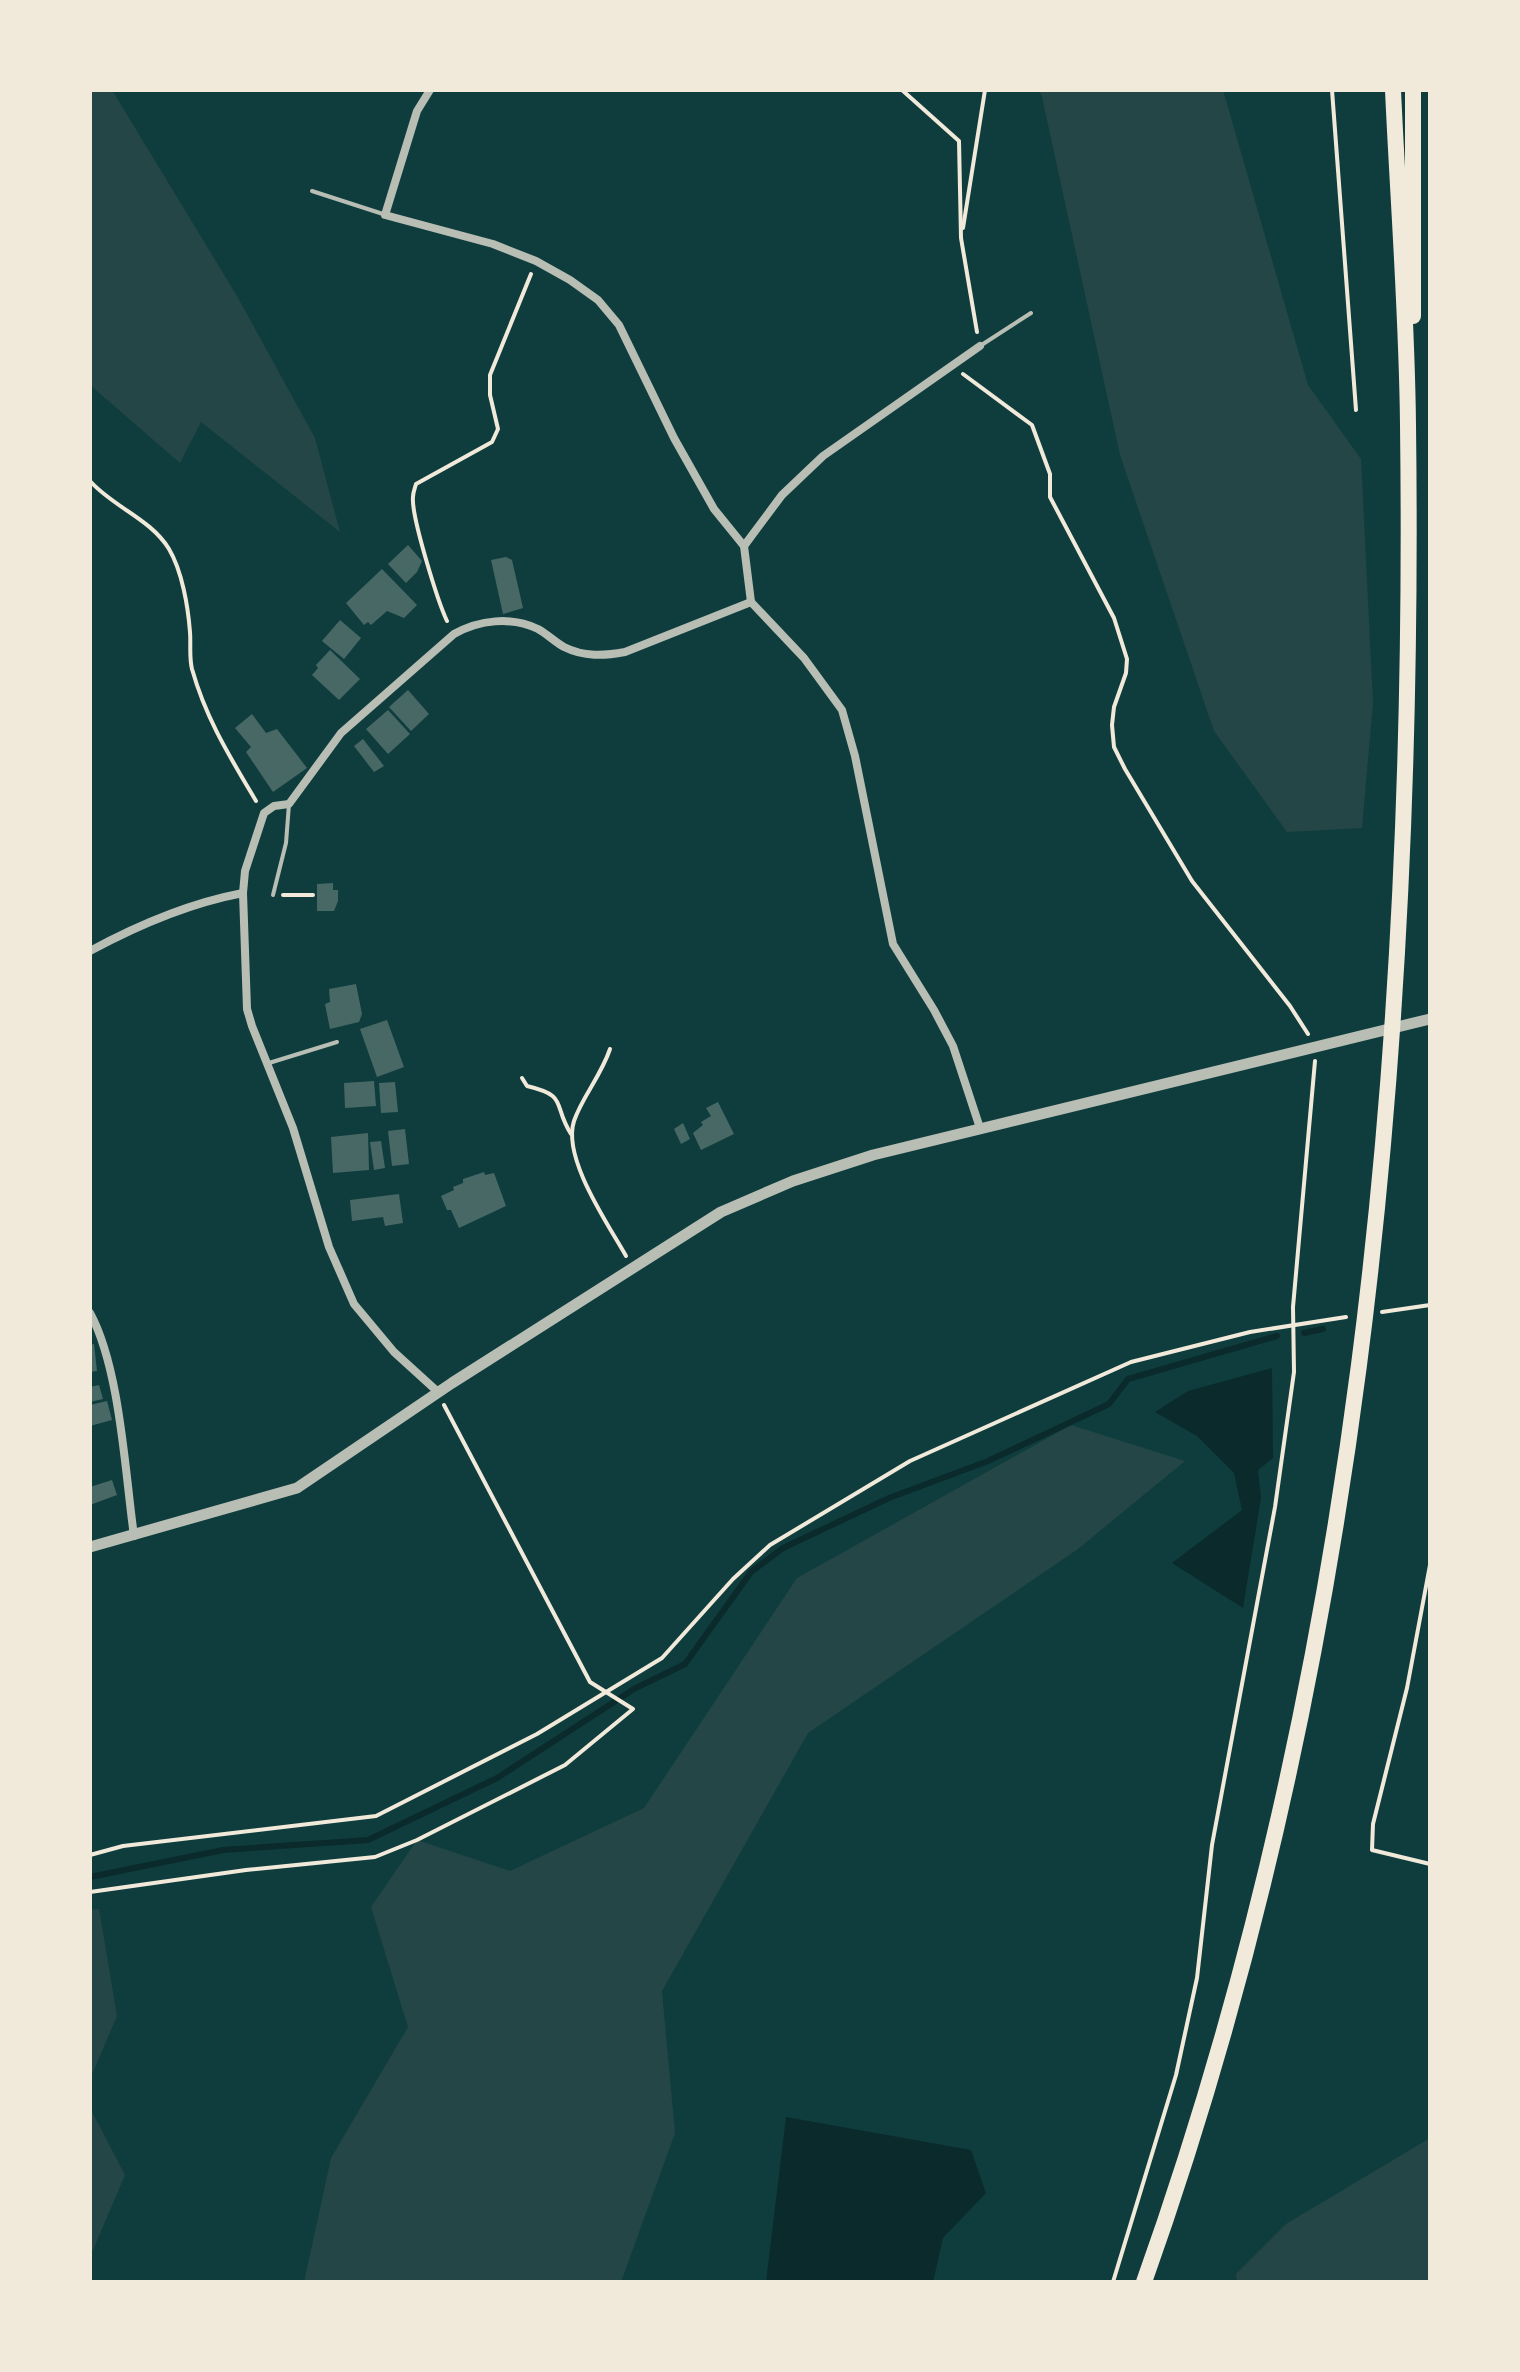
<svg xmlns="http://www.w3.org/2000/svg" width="1520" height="2372" viewBox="0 0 1520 2372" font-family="Commissioner,sans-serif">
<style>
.green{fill:#244646}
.water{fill:#0a2a2b}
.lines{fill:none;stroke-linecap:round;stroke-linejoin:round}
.stream{stroke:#0a2a2b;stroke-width:6}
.building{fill:#486865}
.path{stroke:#f1e9da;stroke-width:4}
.service{stroke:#b8beb3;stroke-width:4}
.minor{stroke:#b8beb3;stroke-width:8}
.tertiary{stroke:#b8beb3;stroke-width:11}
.motorway{stroke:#f1e9da;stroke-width:16}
</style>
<rect width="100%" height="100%" fill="#0f3d3e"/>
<!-- green -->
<g class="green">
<polygon points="90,90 112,90 237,296 315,438 340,532 201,422 180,463 90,385"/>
<polygon points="1039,90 1223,90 1308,385 1361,459 1373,703 1362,828 1287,832 1214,731 1120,455 1042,97"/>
<polygon points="1071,1425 1185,1461 1078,1549 808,1733 662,1991 675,2133 621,2282 304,2282 331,2158 408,2027 371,1907 417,1840 510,1871 644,1808 797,1578"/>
<polygon points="99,1909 117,2016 90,2079 90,1910"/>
<polygon points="90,2108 125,2175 90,2257"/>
<polygon points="1430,2138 1430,2282 1237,2282 1236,2274 1286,2224"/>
</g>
<!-- water -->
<g class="water">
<polygon points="1272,1368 1273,1458 1258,1470 1261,1498 1243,1608 1172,1563 1242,1510 1234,1473 1197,1436 1155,1412 1188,1391"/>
<polygon points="786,2117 971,2150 986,2193 943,2238 933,2282 766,2282"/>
</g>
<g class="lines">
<!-- stream -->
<g class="stream">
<polyline points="1304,1333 1323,1329"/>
<polyline points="90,1877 223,1850 368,1840 497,1778 634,1689 685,1664 751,1572 783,1548 889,1498 988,1461 1109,1404 1128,1379 1277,1336"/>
</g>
</g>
<!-- building -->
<g class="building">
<polygon points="408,545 422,561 417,572 406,583 388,564"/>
<polygon points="506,557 512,560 523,608 503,614 491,560"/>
<polygon points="382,569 417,605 404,618 387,611 371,625 368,622 364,625 346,603"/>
<polygon points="340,620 361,638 344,659 322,641"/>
<polygon points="330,650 360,679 339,700 312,675 318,668 316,665"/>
<polygon points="408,690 429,714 411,731 389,707"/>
<polygon points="388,710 410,734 388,754 366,729"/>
<polygon points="252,714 266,733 277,729 307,768 273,792 246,752 251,747 235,728"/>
<polygon points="363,739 384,766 374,772 354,746"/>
<polygon points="333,883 333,890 338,890 338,901 334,911 317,911 317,884"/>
<polygon points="356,984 362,1014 359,1022 330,1029 325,1004 330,1002 329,989"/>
<polygon points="387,1020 404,1067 377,1077 360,1029"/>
<polygon points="374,1081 376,1106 345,1108 344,1083"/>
<polygon points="395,1082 398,1112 381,1113 379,1083"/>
<polygon points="718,1102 734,1134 701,1150 693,1133 703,1125 701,1122 711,1116 706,1108"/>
<polygon points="683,1123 690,1139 681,1144 674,1129"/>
<polygon points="405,1129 409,1164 392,1166 388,1131"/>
<polygon points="368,1133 369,1170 333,1173 331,1137"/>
<polygon points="381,1141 385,1168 374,1170 370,1142"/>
<polygon points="484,1172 485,1175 494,1173 506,1206 459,1228 451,1210 447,1210 441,1196 454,1190 453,1187 463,1183 463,1179"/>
<polygon points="399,1194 403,1223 385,1226 383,1217 352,1221 350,1200"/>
<polygon points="94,1344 97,1371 90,1372 90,1345"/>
<polygon points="99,1385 103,1399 90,1402 90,1387"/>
<polygon points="107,1401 112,1420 90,1426 90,1405"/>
<polygon points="112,1480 117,1495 90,1505 90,1487"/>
</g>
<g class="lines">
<!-- path -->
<g class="path">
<polyline points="902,90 959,141 961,238 977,332"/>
<polyline points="1332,90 1356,410"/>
<polyline points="963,228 985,90"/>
<polyline points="963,374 1032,425 1050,474 1050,497 1114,618 1127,659 1126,673 1114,707 1112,725 1114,747 1125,769 1192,881 1290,1006 1308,1034"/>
<path d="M90,481C113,507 151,519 169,549C182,571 188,606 190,632C191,644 189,657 192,669C206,719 230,757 256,801"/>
<path d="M447,621C438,602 411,516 413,497C413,492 415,488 416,484L492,442L498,429L490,395V375L531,274"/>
<polyline points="283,895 313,895"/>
<path d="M610,1049C601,1076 582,1097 574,1121C562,1158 608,1224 626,1256"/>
<path d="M522,1078L527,1086C569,1096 552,1104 571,1134"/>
<polyline points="1382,1312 1430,1305"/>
<polyline points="1430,1565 1407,1688 1373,1824 1372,1850 1430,1864"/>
<polyline points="90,1855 123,1846 376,1816 537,1734 662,1658 733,1579 770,1545 910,1461 1131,1362 1250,1332 1346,1317"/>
<polyline points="90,1892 246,1870 375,1857 417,1840 565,1765 633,1709 590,1682 444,1405"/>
<polyline points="1113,2282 1176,2075 1197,1978 1212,1845 1275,1507 1294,1372 1293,1307 1315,1061"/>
</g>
<!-- service -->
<g class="service">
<polyline points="312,191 383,214"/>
<polyline points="980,346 1031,313"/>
<polyline points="273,895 286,843 289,804"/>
<polyline points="269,1063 337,1042"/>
</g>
<!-- minor -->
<g class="minor">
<polyline points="430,90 417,111 385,215 493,244 536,261 570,280 598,300 619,325 674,438 714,509 744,546 751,602 804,658 842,710 855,756 893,944 934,1010 953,1046 980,1128"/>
<polyline points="744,546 782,495 823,456 980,346"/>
<path d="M90,951C138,925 190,903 243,893"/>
<path d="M90,1313C120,1368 125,1472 134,1536"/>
<path d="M438,1392L394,1352L354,1304L329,1247L293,1128L252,1026L247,1009L243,893L245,871L264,813L274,806L289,804L341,733L454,634C479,620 511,616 538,629C547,634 555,642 564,647C584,657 604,656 625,652L751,602"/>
</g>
<!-- tertiary -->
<polyline class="tertiary" points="90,1547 297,1488 452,1383 721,1212 793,1181 873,1155 1430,1019"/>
<!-- motorway -->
<g class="motorway">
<polyline points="1413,316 1413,90"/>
<path d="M1144,2282C1357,1685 1416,1055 1408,425C1407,313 1398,201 1393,90"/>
</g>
</g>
<!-- border -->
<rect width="1520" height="2372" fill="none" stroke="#f1e9da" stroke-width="184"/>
</svg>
